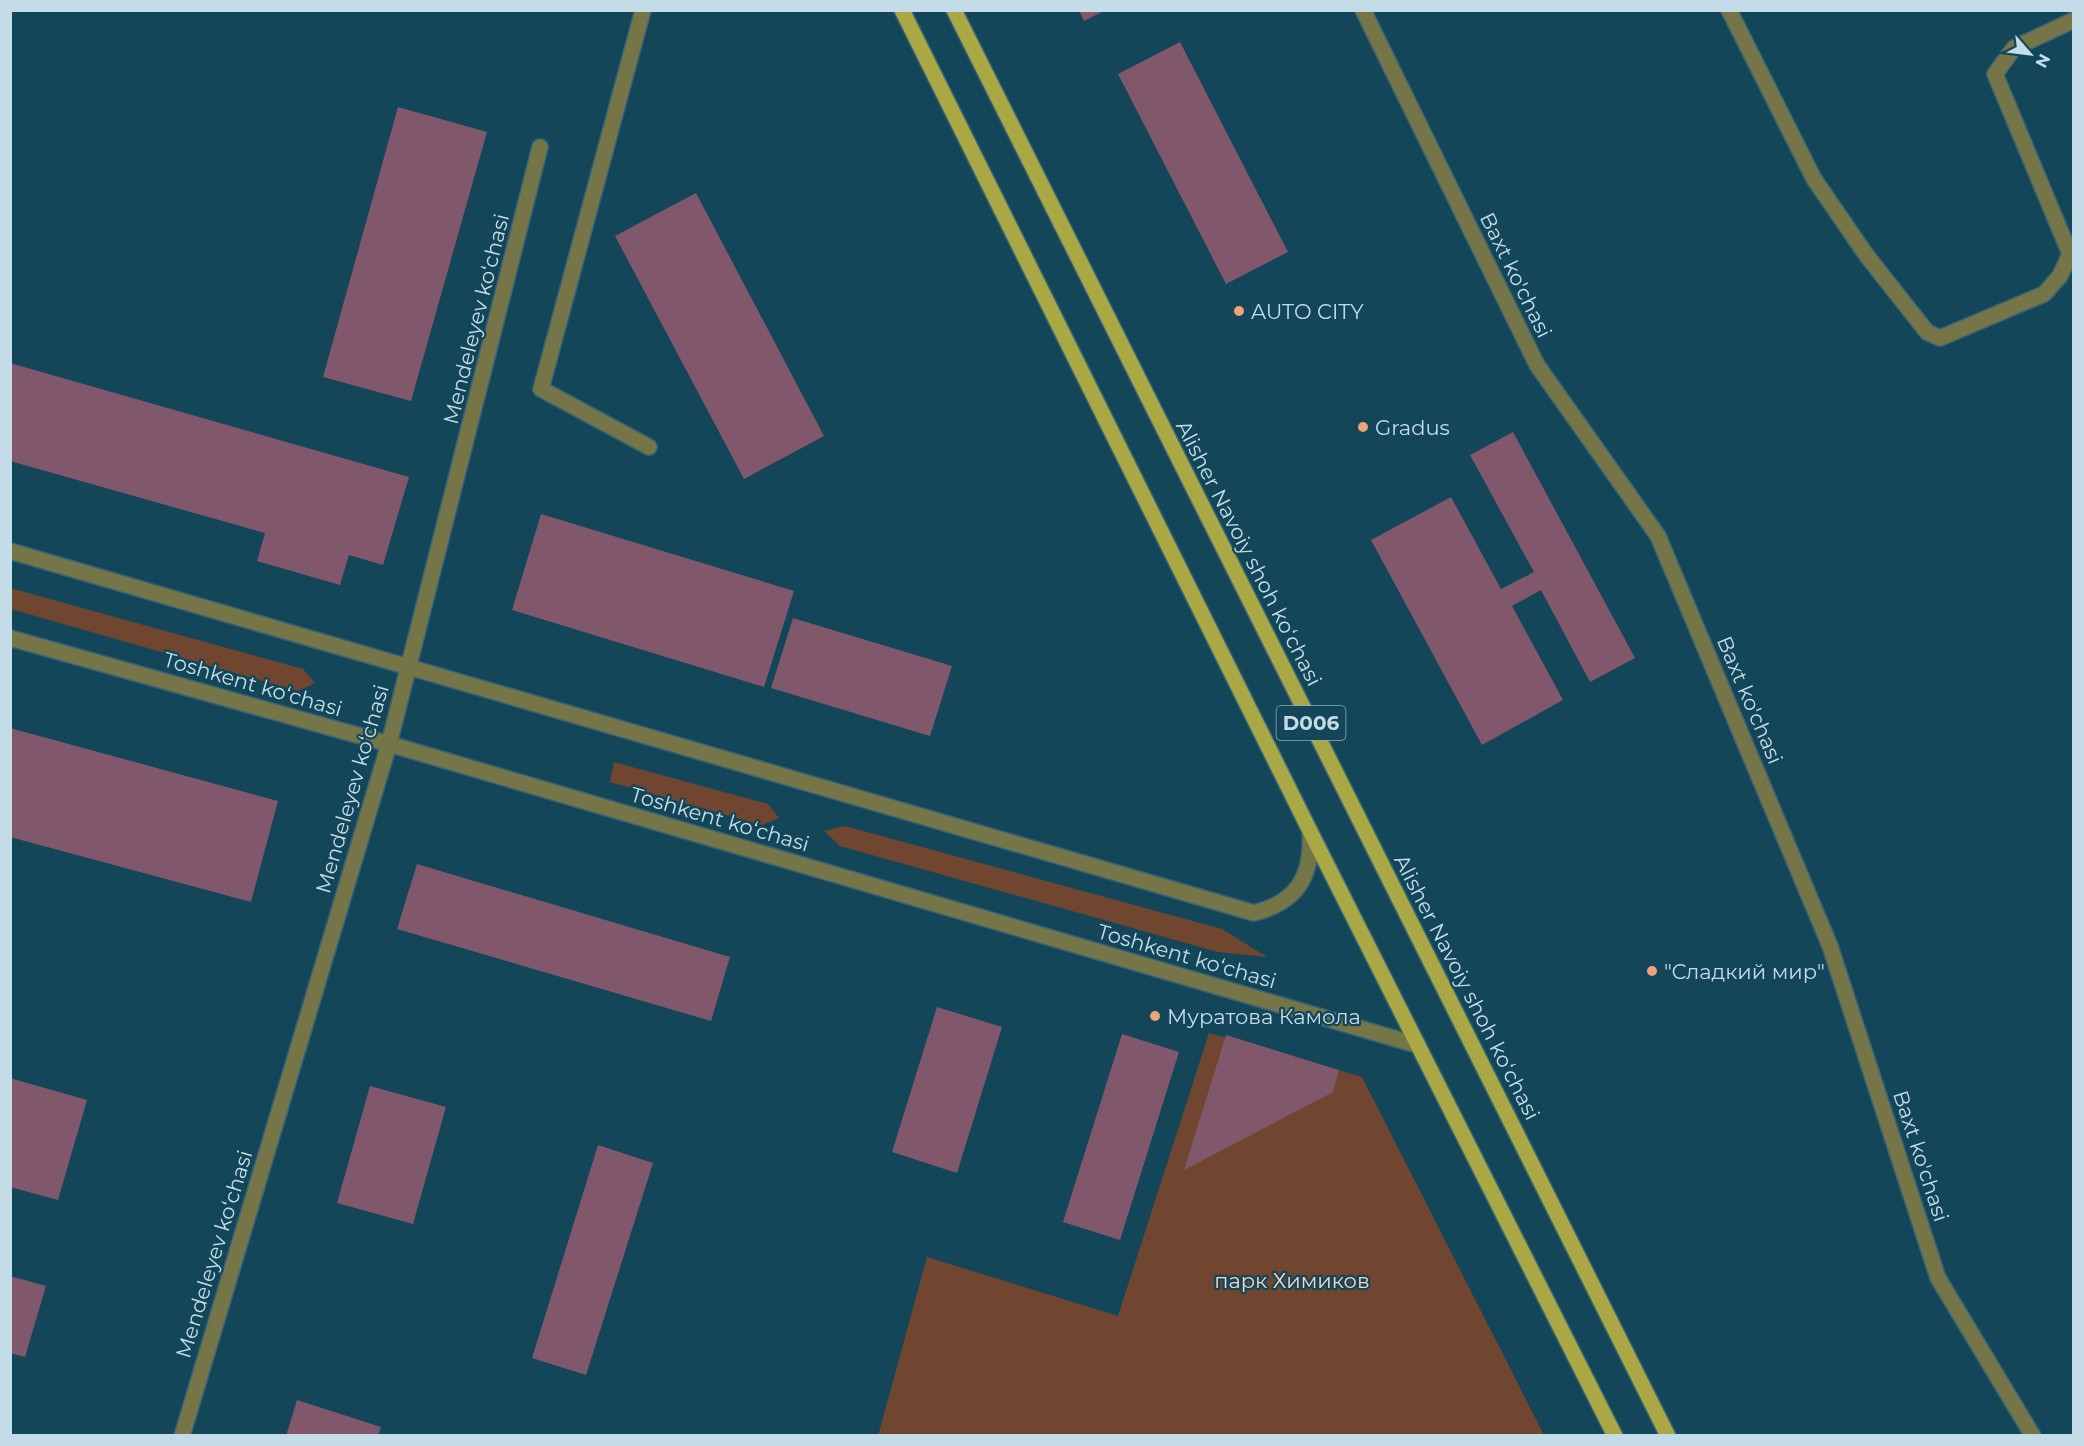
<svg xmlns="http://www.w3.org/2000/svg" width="2084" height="1446" viewBox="0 0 2084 1446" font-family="Montserrat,sans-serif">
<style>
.green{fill:#714630}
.building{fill:#81576c}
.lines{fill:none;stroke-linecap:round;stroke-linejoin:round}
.minor-casing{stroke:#366476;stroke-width:18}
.major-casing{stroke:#366476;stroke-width:18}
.minor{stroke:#767548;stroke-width:15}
.major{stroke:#aaa844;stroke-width:15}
.poi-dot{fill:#f0a279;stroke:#134659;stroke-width:2}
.labels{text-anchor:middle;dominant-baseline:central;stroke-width:4.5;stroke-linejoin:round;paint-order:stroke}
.shield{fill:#134659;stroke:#8fafbd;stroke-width:1.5}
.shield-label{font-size:20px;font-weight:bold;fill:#c4dce8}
.street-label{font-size:21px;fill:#c4dce8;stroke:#134659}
.poi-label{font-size:21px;fill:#c4dce8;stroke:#134659;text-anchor:start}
.park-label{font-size:21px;fill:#f7d4c3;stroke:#134659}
</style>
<rect width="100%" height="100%" fill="#134659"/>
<!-- green -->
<g class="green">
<polygon points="10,588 303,669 315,683 298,691 11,609"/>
<polygon points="614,762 768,804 779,818 762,825 610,782"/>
<polygon points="845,826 1222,929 1267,957 1218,952 840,846 824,831"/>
<polygon points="1209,1033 1362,1077 1544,1435 878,1436 927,1257 1118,1316"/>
</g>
<!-- building -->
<g class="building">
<polygon points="1079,10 1106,10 1084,21"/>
<polygon points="1180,42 1288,252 1226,284 1118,74"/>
<polygon points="398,107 487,132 411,401 323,377"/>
<polygon points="696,193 824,436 744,479 615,236"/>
<polygon points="10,363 409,477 383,565 349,555 340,585 257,561 265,533 10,461"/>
<polygon points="1513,432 1635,658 1590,682 1541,590 1512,606 1563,700 1482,745 1371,540 1451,497 1501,589 1534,572 1470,455"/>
<polygon points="541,514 794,591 764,687 512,610"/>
<polygon points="793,618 952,666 930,736 771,688"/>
<polygon points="10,728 278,801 251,902 10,837"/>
<polygon points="417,864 730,957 711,1021 397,929"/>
<polygon points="937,1007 1002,1027 957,1173 892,1152"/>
<polygon points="1122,1034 1179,1052 1120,1240 1063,1222"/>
<polygon points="1226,1035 1339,1070 1333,1092 1184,1170"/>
<polygon points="10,1078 87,1100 58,1200 10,1187"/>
<polygon points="370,1086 446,1107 413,1224 337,1203"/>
<polygon points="598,1145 653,1163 586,1375 532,1358"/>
<polygon points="10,1276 46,1286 25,1357 10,1353"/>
<polygon points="297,1400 381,1427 378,1436 286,1436"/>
</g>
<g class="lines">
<defs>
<g id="minor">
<polyline points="643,10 541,389 649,447"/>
<polyline points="1363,10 1537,365 1658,536 1830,946 1938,1278 2033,1436"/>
<polyline points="1729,10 1814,179 1867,256 1927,332 1940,338 2044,294 2060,276 2070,254 1995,74 2014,48 2074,20"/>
<path d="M10,551L1254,913C1298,902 1313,875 1310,831"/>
<polyline points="10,638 389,744 1417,1045"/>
<polyline points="182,1436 389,744 540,147"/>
</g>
<g id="major">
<polyline points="902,10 1310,831 1615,1436"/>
<polyline points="954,10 1668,1436"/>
</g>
</defs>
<!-- minor casing -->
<use href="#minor" class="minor-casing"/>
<!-- major casing -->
<use href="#major" class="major-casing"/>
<!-- minor -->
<use href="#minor" class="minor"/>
<!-- major -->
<use href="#major" class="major"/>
</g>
<!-- markers -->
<g class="poi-dot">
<circle cx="1239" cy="311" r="6"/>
<circle cx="1363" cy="427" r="6"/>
<circle cx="1652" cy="971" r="6"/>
<circle cx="1155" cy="1016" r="6"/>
</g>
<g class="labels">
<!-- shield labels -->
<rect class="shield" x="1276.5" y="706" width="69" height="34" rx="4.5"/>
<g class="shield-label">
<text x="1311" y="723">D006</text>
</g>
<!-- street labels -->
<g class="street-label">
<text transform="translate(1516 275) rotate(64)">Baxt ko'chasi</text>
<text transform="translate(476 319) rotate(-76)">Mendeleyev ko‘chasi</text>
<text transform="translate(1249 553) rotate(63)">Alisher Navoiy shoh koʻchasi</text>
<text transform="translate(253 684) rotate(16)">Toshkent ko‘chasi</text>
<text transform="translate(1750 700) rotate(67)">Baxt ko'chasi</text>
<text transform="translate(352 789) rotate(-74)">Mendeleyev ko‘chasi</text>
<text transform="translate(720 819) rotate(16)">Toshkent ko‘chasi</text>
<text transform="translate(1187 956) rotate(16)">Toshkent ko‘chasi</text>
<text transform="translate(1467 987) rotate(63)">Alisher Navoiy shoh koʻchasi</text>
<text transform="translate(1921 1156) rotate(72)">Baxt ko'chasi</text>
<text transform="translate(214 1254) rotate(-73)">Mendeleyev ko‘chasi</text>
</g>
<!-- poi labels -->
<g class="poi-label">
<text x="1251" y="311">AUTO CITY</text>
<text x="1375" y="427">Gradus</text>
<text x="1664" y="971">"Сладкий мир"</text>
<text x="1167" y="1016">Муратова Камола</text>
</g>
<!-- park labels -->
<g class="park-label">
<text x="1292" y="1280">парк Химиков</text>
</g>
</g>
<!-- border -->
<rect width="2084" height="1446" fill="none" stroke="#c4dce8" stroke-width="24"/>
<!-- north arrow -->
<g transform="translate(2030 54) rotate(118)" stroke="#134659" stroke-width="4.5" paint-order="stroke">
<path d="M0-4.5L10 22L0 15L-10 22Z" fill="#c4dce8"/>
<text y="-9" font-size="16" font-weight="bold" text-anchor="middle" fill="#c4dce8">N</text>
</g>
</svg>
